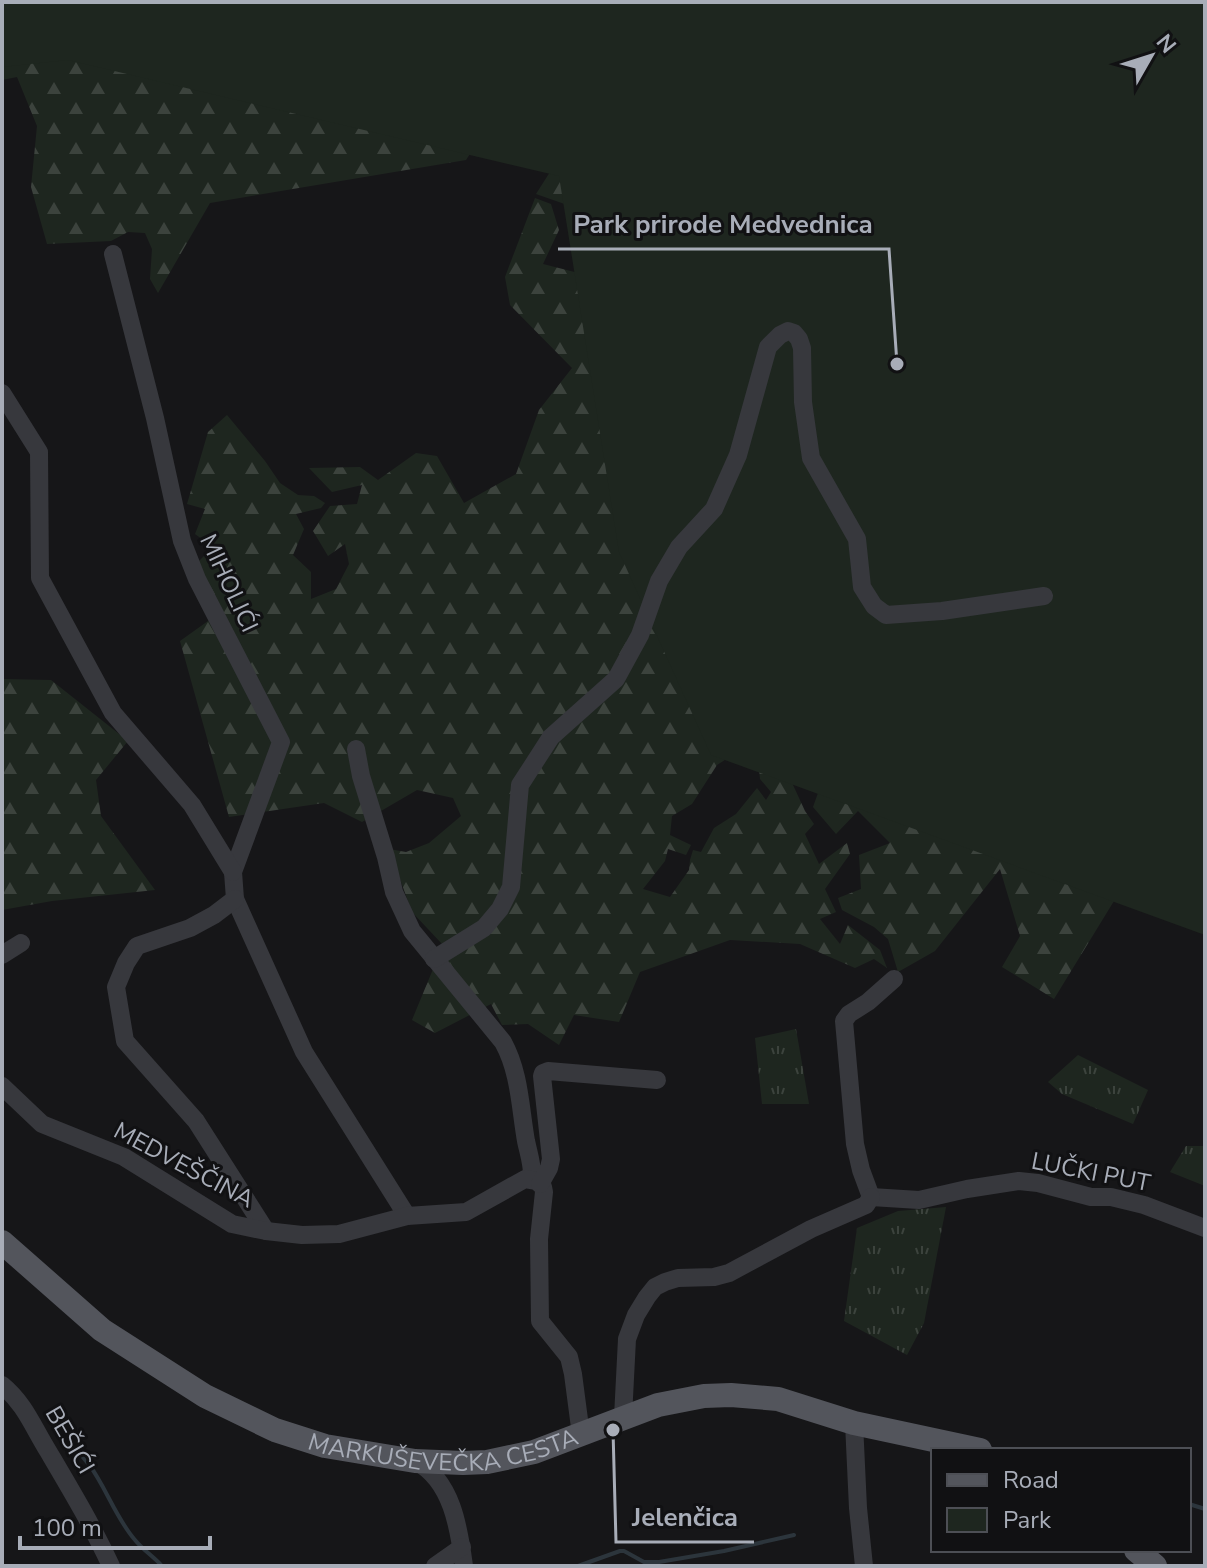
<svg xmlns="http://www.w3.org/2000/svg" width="1207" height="1568" viewBox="0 0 1207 1568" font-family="'Nunito Sans',sans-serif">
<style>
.grass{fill:url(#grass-tufts)}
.forest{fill:url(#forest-firs)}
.park{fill:#1e261f}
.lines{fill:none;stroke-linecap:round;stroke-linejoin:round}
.stream{stroke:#2c353c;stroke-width:4}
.minor{stroke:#37383d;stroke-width:18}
.major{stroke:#53555c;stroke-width:24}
.labels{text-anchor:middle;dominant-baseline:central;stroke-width:6;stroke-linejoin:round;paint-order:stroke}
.street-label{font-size:24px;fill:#a8adb8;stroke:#111113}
.leader{fill:none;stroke:#a8adb8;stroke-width:3}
.callout-dot{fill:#a8adb8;stroke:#111113;stroke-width:3}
.callout-label{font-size:26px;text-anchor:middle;font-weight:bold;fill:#a8adb8;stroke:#111113;stroke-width:6;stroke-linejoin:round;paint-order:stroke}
</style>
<defs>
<pattern id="grass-tufts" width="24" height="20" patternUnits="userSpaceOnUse" patternTransform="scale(2)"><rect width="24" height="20" fill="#1e261f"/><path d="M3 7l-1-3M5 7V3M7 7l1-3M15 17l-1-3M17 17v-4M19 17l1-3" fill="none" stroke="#3c433d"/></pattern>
<pattern id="forest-firs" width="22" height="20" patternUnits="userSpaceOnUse" patternTransform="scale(2)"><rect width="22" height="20" fill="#1e261f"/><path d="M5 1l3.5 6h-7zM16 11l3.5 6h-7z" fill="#3c433d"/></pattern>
</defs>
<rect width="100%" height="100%" fill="#161618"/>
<!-- grass -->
<g class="grass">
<polygon points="796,1029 809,1104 762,1104 755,1038"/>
<polygon points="1078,1055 1148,1090 1133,1124 1062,1094 1048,1082"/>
<polygon points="1186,1146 1205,1146 1205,1186 1170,1172"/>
<polygon points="946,1207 924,1323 907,1355 844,1321 857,1228 898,1211"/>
</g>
<!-- forest -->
<g class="forest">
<polygon points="2,2 1205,2 1177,798 1054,999 1002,967 1020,936 1000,869 935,951 898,972 888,939 874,927 842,910 838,898 861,889 859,855 890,843 858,811 836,834 813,807 822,782 753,742 717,765 692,804 672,816 670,835 691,845 686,855 668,849 665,861 643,889 670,897 689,870 690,860 693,850 701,852 714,828 736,814 757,788 766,800 771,792 760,779 757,748 782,761 805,811 814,824 805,834 819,864 847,843 850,854 825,889 836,912 820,919 840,944 848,925 880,950 887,968 874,959 855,968 800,944 730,940 640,972 619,1022 574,1015 559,1045 528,1024 502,1025 491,1004 435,1033 412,1020 443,945 412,912 389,849 406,852 429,843 461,816 453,798 417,790 362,822 324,803 229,817 180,641 222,611 196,564 213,547 195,534 205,509 187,504 208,432 227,415 265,461 280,483 298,495 314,496 325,503 321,508 296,514 304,529 293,555 311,572 311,599 336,589 349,564 345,544 328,556 313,531 330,506 357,504 362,485 332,492 309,468 360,467 378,480 416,453 437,456 464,503 516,474 539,410 572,368 510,305 505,277 535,198 551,204 559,230 543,264 610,281 579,209 536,194 557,161 501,105 466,160 210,203 158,293 150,279 152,249 145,233 128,232 111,241 47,244 31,187 37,126 17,77 2,80"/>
<polygon points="2,679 51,680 128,741 96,780 101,816 155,890 52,901 2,910"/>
</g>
<!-- park -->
<polygon class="park" points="2,2 1205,2 1205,935 711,755 619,552 559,176 68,60 2,67"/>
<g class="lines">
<!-- stream -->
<g class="stream">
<path d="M61,1440C100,1460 107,1508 135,1540C143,1550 154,1557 162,1566"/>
<polyline points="1189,1504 1205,1509"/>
<polyline points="578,1566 620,1551 624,1551 644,1562 659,1562 724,1551 794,1535"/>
</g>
<!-- minor -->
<g class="minor">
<polyline points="113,254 155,418 182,541 197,579 281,742 233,872 235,899 304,1052 407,1216"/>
<polyline points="2,393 39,452 40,578 113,713 192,805 233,872"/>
<path d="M356,749L361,776L386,857L394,892L412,931L503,1042C520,1073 520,1107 526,1141C529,1155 533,1166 532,1179"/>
<polyline points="235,899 214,915 190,928 137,946 126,963 116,987 125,1041 196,1121 266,1231"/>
<polyline points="2,955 21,943"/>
<polyline points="434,959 484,928 500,909 511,887 520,785 551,737 616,679 640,635 659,581 679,547 714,509 738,455 768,347 780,335 788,331 794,333 799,339 802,348 803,402 811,458 857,539 862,587 874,606 886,615 942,611 1044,596"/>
<polyline points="2,1086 42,1124 124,1157 232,1224 266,1231 302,1235 339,1234 407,1216 466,1212 525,1179 537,1181 543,1187 544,1192 539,1239 540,1321 569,1357 573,1374 581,1435"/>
<polyline points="540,1184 549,1168 551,1159 542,1076 543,1073 548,1071 657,1080"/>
<polyline points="871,1197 919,1200 967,1189 1019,1181 1038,1183 1091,1197 1111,1197 1144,1205 1205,1228"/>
<polyline points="871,1197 861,1170 855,1144 844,1021 849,1014 868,1002 894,979"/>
<path d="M2,1385C25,1404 33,1427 48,1451C71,1490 92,1525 111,1566"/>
<polyline points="623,1417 627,1339 636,1315 647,1297 655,1287 665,1282 678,1278 714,1277 729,1273 811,1229 866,1205 871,1197"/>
<polyline points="854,1423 858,1508 864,1566"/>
<path d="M415,1461C452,1480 459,1528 464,1566"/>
<polyline points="435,1566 462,1547"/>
</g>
<!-- major -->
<g class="major">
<path id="s1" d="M2,1242L102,1330L205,1396L275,1430L325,1446L415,1461L463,1463L487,1462L534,1452L658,1405L704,1396L731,1395L778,1399L854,1423L980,1450"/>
<polyline points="1136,1550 1155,1566"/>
</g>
</g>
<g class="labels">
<!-- street labels -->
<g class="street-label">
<text transform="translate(229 583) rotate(65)">MIHOLIĆI</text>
<text transform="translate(184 1165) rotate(28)">MEDVEŠČINA</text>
<text transform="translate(1091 1172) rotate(11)">LUČKI PUT</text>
<text stroke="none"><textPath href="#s1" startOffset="506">MARKUŠEVEČKA CESTA</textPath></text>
<text transform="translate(70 1440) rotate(60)">BEŠIĆI</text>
</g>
</g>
<!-- callouts -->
<path class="leader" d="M897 364L889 249H558M613 1430L616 1542H754"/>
<g class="callout-dot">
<circle cx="897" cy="364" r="8"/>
<circle cx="613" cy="1430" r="8"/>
</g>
<g class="callout-label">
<text x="723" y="233">Park prirode Medvednica</text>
<text x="685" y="1526">Jelenčica</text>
</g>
<!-- border -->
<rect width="1207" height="1568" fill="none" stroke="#a8adb8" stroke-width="8"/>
<!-- legend -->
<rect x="931" y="1448" width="260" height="104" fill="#111113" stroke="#4d4f55" stroke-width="2"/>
<rect x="947" y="1474" width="40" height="12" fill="#53555c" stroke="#4d4f55" stroke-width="2"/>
<text x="1003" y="1488" font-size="24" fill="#a8adb8">Road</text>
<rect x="947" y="1508" width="40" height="24" fill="#1e261f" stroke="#4d4f55" stroke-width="2"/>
<text x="1003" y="1528" font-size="24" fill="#a8adb8">Park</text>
<!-- north arrow -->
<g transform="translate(1151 56) rotate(51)" stroke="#111113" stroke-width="6" paint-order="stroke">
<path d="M0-6L14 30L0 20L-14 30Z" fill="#a8adb8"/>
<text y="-12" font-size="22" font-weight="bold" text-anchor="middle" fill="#a8adb8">N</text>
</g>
<!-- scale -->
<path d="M20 1536v12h190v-12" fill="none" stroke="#a8adb8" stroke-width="4"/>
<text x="32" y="1536" font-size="24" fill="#a8adb8" stroke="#111113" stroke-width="6" paint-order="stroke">100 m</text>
</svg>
